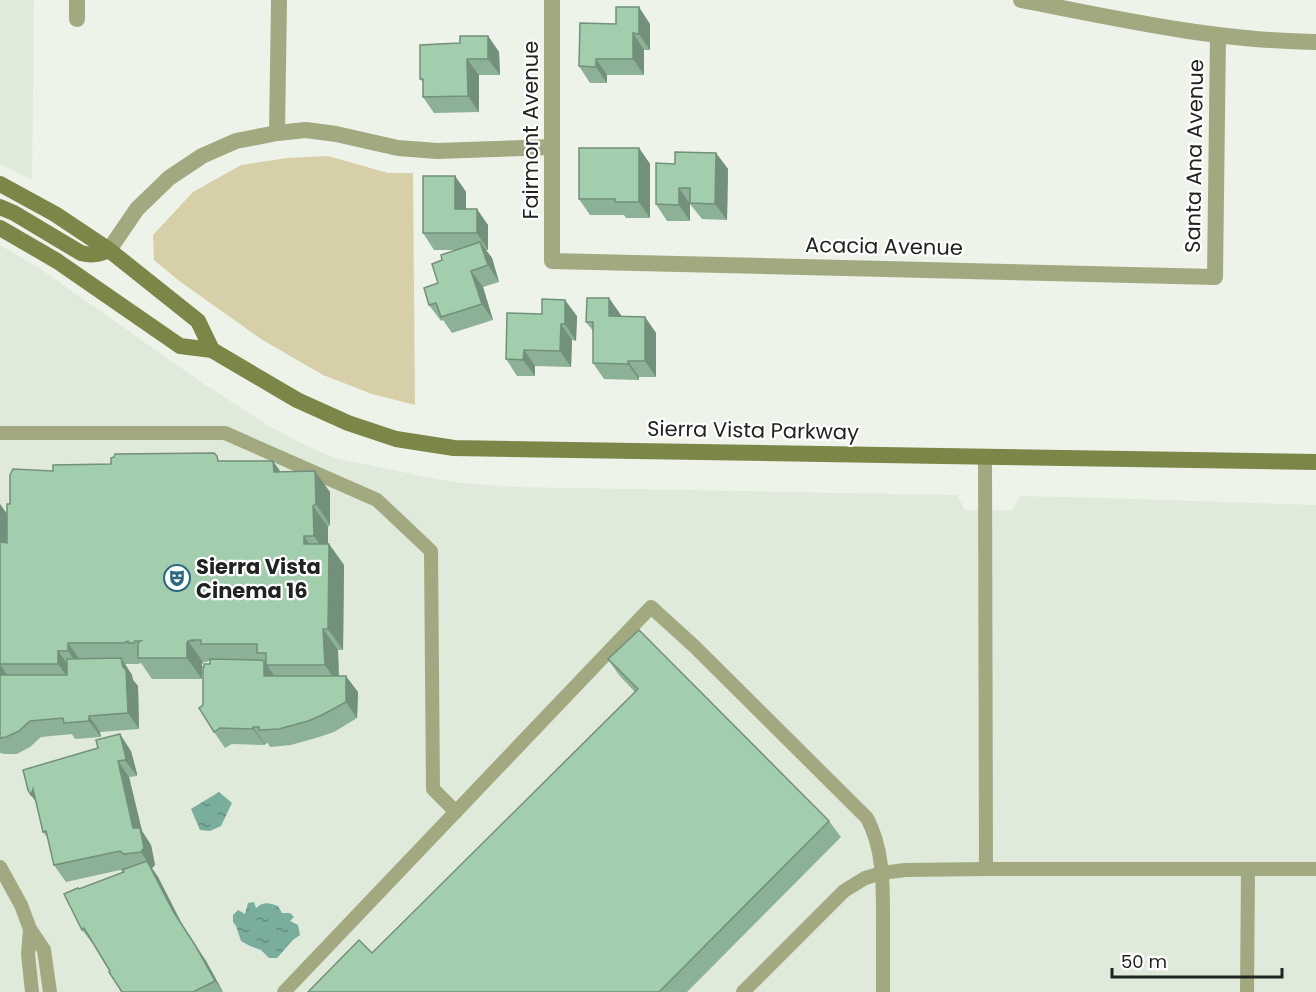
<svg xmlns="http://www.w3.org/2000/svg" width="1316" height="992" viewBox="0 0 1316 992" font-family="Poppins,sans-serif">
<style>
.built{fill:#dfeada}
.green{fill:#d7cfa8}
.water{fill:url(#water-ripples)}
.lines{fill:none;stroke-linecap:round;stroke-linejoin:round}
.service{stroke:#a2a981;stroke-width:14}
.minor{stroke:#a2a981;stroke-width:16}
.secondary{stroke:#7c8649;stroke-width:16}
.wall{fill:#8cb196}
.shaded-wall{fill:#72907a}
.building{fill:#a3ceae;stroke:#72907a;stroke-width:1.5}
.labels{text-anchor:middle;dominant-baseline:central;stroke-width:4.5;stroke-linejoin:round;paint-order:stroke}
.street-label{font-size:21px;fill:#20231f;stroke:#fff}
.poi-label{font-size:21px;font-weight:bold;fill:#20231f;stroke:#fff;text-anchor:start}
</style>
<defs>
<pattern id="water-ripples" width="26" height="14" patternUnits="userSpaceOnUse" patternTransform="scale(1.5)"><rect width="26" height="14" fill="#78ae9b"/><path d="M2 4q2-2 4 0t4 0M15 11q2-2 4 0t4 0" fill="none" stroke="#628d7e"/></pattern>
</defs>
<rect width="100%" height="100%" fill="#edf3e9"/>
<!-- built -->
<g class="built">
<polygon points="0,0 34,0 32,180 0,164"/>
<polygon points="0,245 39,268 204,384 269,426 301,443 334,458 426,477 461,483 519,487 957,495 965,510 1012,510 1020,496 1104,498 1316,505 1316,992 0,992"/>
</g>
<!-- green -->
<polygon class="green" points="328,156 388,173 413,173 415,405 372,394 323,375 261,339 178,280 154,260 153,235 193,192 241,165 287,158"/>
<!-- water -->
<g class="water">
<polygon points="219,792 232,803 221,826 210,831 200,830 191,809"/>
<path d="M254,902L256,908C264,901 269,903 278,906L282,913H290L294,917L290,921L298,925L300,935L293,940L277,958H269L261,950L250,946L241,941L236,926L233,922V915L238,910L245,914L248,903Z"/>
</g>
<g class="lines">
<!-- service -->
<g class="service">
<polyline points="0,433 225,433 377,500 431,551 433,789 456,812"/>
<polyline points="985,456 986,869"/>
<polyline points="0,867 21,905 30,929 44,950 50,992"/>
<polyline points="30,929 28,954 32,992"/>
<path d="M284,992L651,607L695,647L867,818C884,850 883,886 883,922C883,945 883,969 883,992"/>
<polyline points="743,992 844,891 865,878 882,873 905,870 986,869 1316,869"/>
<polyline points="1247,992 1248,870"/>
</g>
<!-- minor -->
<g class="minor">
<polyline points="552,0 552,261 1215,277 1218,35"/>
<path d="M1021,0C1119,19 1216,41 1316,42"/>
<polyline points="77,19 77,0"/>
<polyline points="277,133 279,0"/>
<polyline points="109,250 137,209 169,178 202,156 236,141 277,133 306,130 336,134 398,148 437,151 552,147"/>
</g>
<!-- secondary -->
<g class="secondary">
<polyline points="0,184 55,214 109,250 198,321 212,350"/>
<path d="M0,207L14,213L81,253C93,256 99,254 109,250"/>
<polyline points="0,228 57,261 180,346 212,350 297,400 348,423 396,439 454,448 1316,462"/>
</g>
</g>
<!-- wall -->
<g class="wall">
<polygon points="650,24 650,50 644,50 644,75 607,75 607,83 590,83 579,66"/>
<polygon points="488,36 499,52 500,75 479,75 479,112 434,113 423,97 423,82 420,79 460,43"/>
<polygon points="639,148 650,164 650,218 626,218 624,215 590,215 579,199"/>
<polygon points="716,153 728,169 727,220 702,219 690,204 690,221 667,221 656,204 675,164"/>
<polygon points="455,176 466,192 466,209 488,225 488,250 486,250 492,258 499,282 483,287 493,320 452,333 443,320 441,321 429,305 438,283 457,250 434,250 423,233"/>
<polygon points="507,313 577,316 576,341 572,340 571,367 535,366 535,376 517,376 506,359"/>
<polygon points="621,315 621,316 645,317 656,333 656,377 639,377 639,380 604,379 593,363 593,331 586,322"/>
<polygon points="220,461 281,472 330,492 330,525 328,527 328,544 329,544 344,565 343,650 338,650 339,676 358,692 357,718 334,732 319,737 291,745 270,747 268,743 265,744 265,745 232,744 225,748 214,732 203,705 210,661 207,661 208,662 203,662 202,664 202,679 152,679 141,663 138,664 125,664 132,675 133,680 138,686 139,729 100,732 101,737 75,739 72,734 41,737 30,747 17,754 5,754 0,753 0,504 7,514 10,504 53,471 111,464"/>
<polygon points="608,659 829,821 841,837 687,992 308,992 372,953 635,692 619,675"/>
<polygon points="131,751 137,774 137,776 129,777 142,831 151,845 155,865 152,868 158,877 184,928 206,961 223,992 122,992 94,945 82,930 79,889 124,872 129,868 66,882 54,865 48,838 43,832 36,803"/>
</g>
<!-- shaded-wall -->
<g class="shaded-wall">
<polygon points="639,7 650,24 650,50 639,34"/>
<polygon points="633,33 644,50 644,75 633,59"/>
<polygon points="488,36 499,52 500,75 488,59"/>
<polygon points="467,59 479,75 479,112 468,96"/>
<polygon points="596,59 607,75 607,83 596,67"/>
<polygon points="639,148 650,164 650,218 639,202"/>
<polygon points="716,153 728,169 727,220 715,204"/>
<polygon points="455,176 466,192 466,225 455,209"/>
<polygon points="679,188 690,204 690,221 679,205"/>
<polygon points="477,209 488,225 488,250 477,233"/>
<polygon points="480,242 492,258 499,282 488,265"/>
<polygon points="471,271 483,287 493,320 482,304"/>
<polygon points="609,298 621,315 620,332 609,316"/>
<polygon points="565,300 577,316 576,341 565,324"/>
<polygon points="645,317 656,333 656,377 645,361"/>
<polygon points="561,324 572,340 571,367 560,351"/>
<polygon points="524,350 535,366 535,376 523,360"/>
<polygon points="628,361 639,377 639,380 628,364"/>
<polygon points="273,461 288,482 274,472"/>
<polygon points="315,471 330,492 330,525 316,504"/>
<polygon points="0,504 7,514 5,633 0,627"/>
<polygon points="313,506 328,527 328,557 314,536"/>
<polygon points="304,536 319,557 304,544"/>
<polygon points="329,544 344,565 343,650 328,629"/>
<polygon points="323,629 338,650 339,686 325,665"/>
<polygon points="188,641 203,662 202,664 202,679 187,658 187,643"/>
<polygon points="68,643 83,664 83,672 68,651"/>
<polygon points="58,651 73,672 73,685 58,664"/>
<polygon points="121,658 132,675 133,680 138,686 139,729 128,713 123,667"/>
<polygon points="264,661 276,678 264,676"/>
<polygon points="0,664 8,676 0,679"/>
<polygon points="346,676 358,692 357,718 346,702"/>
<polygon points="89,716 100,732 101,737 89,721"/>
<polygon points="253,727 265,744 265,745 253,729"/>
<polygon points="120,734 131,751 137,774 137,776 125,760"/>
<polygon points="118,761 129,777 142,831 151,845 155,865 152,868 141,852 133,828"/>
<polygon points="33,789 42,811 31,795"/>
<polygon points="147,861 158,877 184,928 206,961 223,992 215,981 173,911"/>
</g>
<!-- building -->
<g class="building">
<polygon points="616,7 639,7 639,34 633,33 633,59 596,59 596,67 579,66 580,23 616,24"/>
<polygon points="460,36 488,36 488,59 467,59 468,96 423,97 423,79 420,79 420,45 460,43"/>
<polygon points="579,148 639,148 639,202 615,202 615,199 579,199"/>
<polygon points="675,152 716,153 715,204 690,203 690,188 679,188 679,205 656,204 656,163 675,164"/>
<polygon points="423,176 455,176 455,209 477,209 477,233 423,233"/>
<polygon points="480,242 488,265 471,271 482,304 441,317 436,303 429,305 424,288 438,283 432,264 442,260 441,255"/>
<polygon points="587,298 609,298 609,316 645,317 645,361 628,361 628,364 593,363 593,322 586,322"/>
<polygon points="542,299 565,300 565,324 561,324 560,351 524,350 523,360 506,359 507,313 542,314"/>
<polygon points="214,453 217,456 218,461 273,461 274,472 315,471 316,504 313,506 314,536 304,536 304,544 329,544 328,629 323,629 325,665 266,665 266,653 257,653 257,644 201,644 201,640 192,640 193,641 188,641 187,643 187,658 138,658 138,643 141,641 135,641 134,643 128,643 128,641 123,643 68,643 68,651 58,651 58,664 0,664 0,542 7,543 7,504 10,504 10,475 13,469 53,471 53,465 111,464 111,458 114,457 115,454"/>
<polygon points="639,630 829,821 659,992 308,992 359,940 372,953 638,689 608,659"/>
<polygon points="121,658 123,667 126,670 128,713 89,716 89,721 64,723 63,718 30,721 19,731 6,737 0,738 0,675 67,675 67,659"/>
<polygon points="210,659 260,660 264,661 264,676 346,676 346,702 322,715 308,721 279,729 259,730 259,727 253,727 253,729 220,728 214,732 199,708 203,705 203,667 204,667 204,664 210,664"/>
<polygon points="120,734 126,758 125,760 118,761 133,828 140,828 144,848 141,852 124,854 120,851 54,865 46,831 43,832 33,789 31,795 28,790 23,770 98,748 96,740"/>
<polygon points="147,861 173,911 195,945 215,981 193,992 122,992 109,972 110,971 84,928 82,930 64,894 78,888 79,889 124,872 122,870"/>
</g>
<!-- icons -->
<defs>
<symbol id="theatre-ring" viewBox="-11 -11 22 22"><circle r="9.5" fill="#fff" stroke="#2a687e" stroke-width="1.5"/><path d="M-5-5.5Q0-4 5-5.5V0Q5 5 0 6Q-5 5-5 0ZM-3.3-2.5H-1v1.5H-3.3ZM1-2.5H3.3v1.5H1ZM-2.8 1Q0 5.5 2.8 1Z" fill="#2a687e"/></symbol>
</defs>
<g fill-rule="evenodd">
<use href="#theatre-ring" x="162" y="563" width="30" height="30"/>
</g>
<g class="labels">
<!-- street labels -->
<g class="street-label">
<text transform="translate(530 130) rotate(-90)">Fairmont Avenue</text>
<text transform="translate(1194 156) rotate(-89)">Santa Ana Avenue</text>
<text transform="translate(884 246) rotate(1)">Acacia Avenue</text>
<text transform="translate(753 430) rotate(1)">Sierra Vista Parkway</text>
</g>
<!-- poi labels -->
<g class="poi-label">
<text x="196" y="566">Sierra Vista<tspan x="196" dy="24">Cinema 16</tspan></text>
</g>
</g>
<!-- scale -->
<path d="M1112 968v9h170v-9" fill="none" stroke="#20231f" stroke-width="3"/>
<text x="1121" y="968" font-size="18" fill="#20231f" stroke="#ffffff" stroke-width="4.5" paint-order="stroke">50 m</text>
</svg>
